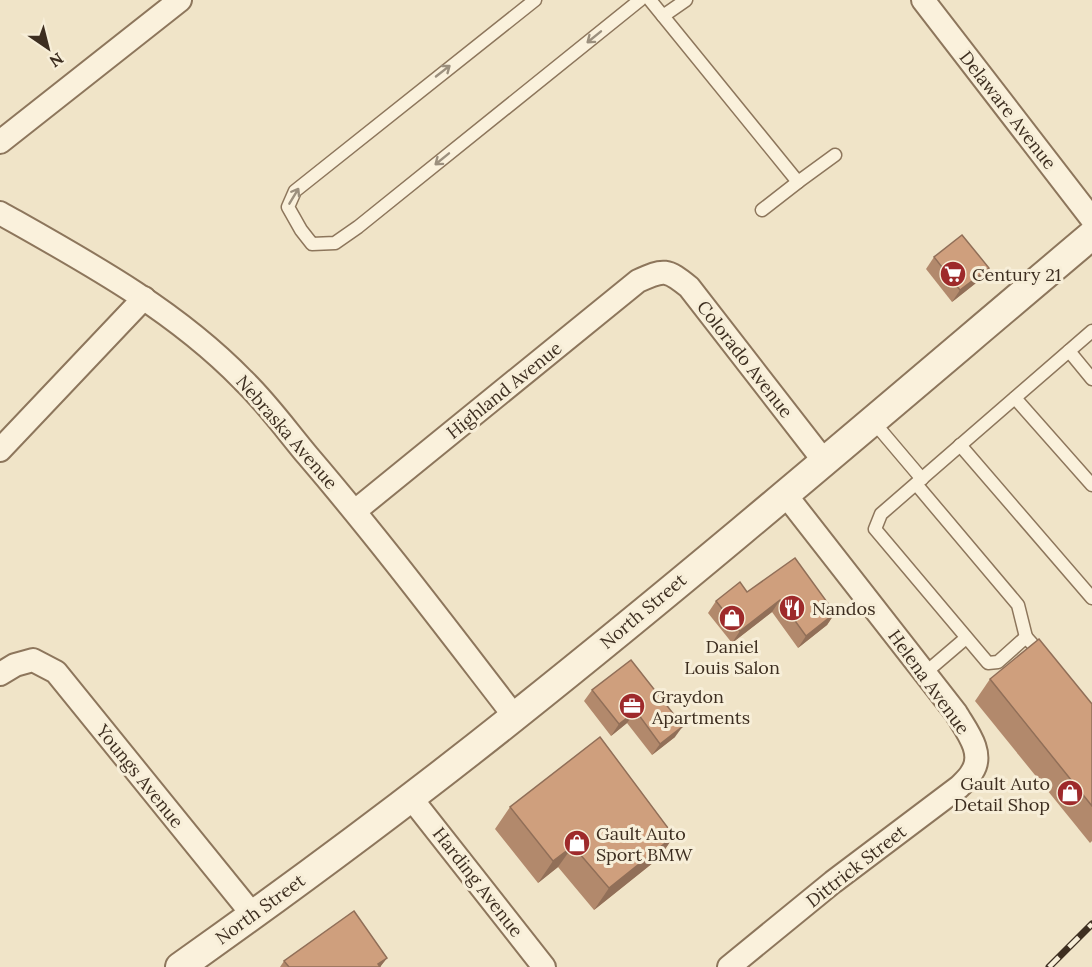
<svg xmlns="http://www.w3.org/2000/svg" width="1092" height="967" viewBox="0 0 1092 967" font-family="Lora,serif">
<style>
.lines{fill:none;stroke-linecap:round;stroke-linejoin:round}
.service-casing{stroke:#8d765c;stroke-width:15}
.minor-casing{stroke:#8d765c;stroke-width:26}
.tertiary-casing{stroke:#8d765c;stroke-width:32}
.service{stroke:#faf1dc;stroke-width:12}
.minor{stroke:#faf1dc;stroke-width:22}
.tertiary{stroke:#faf1dc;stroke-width:28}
.rail-casing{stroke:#3d2e20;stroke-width:7}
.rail{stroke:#f7eed8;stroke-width:4.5;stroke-dasharray:14;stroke-linecap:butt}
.wall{fill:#b2896c}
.shaded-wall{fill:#916f58}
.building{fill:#cf9f7d;stroke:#916f58;stroke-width:1.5}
.oneway{stroke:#9c907e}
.labels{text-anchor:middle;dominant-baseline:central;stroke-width:6;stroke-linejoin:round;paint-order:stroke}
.street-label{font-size:18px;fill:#3d2e20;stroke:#f7eed8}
.poi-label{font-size:18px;fill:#3d2e20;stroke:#f7eed8;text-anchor:start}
</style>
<rect width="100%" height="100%" fill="#f0e4c8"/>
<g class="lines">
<defs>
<g id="service">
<polyline points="535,0 295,191 288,207 301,230 312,244 335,243 358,227 640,0"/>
<polyline points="650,0 663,16 686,0"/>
<polyline points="663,16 798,182 835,155"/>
<polyline points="762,210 798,182"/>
<polyline points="1069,351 1092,379"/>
<polyline points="1015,398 1092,485"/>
<polyline points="872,420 922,479"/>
<polyline points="960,445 1092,598"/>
<polyline points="916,484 1018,605 1026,637"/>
<polyline points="1042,655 1026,637 998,662 988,663 875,529 881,514 1092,331"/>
<polyline points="925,673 966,638"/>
</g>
<g id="minor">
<polyline points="923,0 1092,219"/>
<polyline points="0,142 180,0"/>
<path d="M0,213C85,261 174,309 243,380C267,403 287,431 308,456C380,540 447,629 515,717"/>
<polyline points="0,450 144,298"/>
<path d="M355,511L638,281C664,269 667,269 689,287L824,461"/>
<polyline points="0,674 15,665 33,660 56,672 253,915"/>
<polyline points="411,798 544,967"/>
<path d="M729,967L833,882L959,787C963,783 969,778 972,772C985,753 966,730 956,713L785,494"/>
</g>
<path id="tertiary" d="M180,967C293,887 405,804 514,717C710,561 900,397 1092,235"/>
</defs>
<!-- service casing -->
<use href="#service" class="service-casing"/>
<!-- minor casing -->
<use href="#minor" class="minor-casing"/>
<!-- tertiary casing -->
<use href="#tertiary" class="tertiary-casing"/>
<!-- service -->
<use href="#service" class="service"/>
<!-- minor -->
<use href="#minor" class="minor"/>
<!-- tertiary -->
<use href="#tertiary" class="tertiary"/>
<defs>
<polyline id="rail" points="1049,967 1092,924"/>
</defs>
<!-- rail casing -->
<use href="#rail" class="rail-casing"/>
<!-- rail -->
<use href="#rail" class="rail"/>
</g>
<!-- wall -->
<g class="wall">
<polygon points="934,257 981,279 952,302 926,269"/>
<polygon points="747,592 835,613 827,625 798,648 772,612 732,643 708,613 716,601"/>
<polygon points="631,660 675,737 652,755 627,723 611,736 584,701 592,690"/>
<polygon points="990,679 1092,704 1092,841 1090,843 975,701"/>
<polygon points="510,807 674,836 659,858 594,910 558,867 538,883 495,829"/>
<polygon points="387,958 380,967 280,967 284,961"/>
</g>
<!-- shaded-wall -->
<g class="shaded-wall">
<polygon points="989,268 981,279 952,302 960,290"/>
<polygon points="780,600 772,612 732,643 740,631"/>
<polygon points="835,613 827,625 798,648 806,636"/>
<polygon points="636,711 627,723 611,736 619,724"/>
<polygon points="683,726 675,737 652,755 660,744"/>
<polygon points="674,836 659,858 594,910 609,888"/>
<polygon points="573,846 558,867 538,883 553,861"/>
<polygon points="387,958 380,967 378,964"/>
</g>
<!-- building -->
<g class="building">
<polygon points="962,235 989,268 960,290 934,257"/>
<polygon points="795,558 835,613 806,636 780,600 740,631 716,601 740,582 747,592"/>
<polygon points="1039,639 1092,704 1092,806 990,679"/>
<polygon points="631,660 683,726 660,744 636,711 619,724 592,690"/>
<polygon points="600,737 674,836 609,888 573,846 553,861 510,807"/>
<polygon points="354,911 387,958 378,964 380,967 289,967 284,961"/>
</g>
<!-- one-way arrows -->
<defs><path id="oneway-shaft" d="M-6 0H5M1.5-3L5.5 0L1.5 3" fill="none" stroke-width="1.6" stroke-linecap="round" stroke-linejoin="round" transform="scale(1.5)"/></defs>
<g class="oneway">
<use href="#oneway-shaft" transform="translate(594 37) rotate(141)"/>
<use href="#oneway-shaft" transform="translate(443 71) rotate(-38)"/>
<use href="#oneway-shaft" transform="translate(442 159) rotate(141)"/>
<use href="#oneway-shaft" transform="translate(294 196) rotate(-59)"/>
</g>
<!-- icons -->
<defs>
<symbol id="supermarket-disc" viewBox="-11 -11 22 22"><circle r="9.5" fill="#9e2a2b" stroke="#f7eed8"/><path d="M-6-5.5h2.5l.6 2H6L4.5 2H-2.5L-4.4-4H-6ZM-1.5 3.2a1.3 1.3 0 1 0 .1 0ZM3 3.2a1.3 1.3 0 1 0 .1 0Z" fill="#fff"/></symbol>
<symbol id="restaurant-disc" viewBox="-11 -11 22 22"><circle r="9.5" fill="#9e2a2b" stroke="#f7eed8"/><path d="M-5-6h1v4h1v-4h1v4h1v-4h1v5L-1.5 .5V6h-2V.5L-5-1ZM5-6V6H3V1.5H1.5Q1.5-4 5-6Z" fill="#fff"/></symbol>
<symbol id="shop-disc" viewBox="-11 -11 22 22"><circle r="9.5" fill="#9e2a2b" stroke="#f7eed8"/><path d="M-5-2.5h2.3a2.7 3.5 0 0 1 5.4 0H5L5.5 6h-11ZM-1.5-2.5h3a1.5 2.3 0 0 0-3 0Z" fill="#fff"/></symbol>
<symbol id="office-disc" viewBox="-11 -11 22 22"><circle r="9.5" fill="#9e2a2b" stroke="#f7eed8"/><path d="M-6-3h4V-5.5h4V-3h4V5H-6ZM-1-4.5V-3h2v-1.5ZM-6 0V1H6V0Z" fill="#fff"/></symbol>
</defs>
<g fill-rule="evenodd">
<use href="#supermarket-disc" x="938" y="259" width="30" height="30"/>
<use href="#restaurant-disc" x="777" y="593" width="30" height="30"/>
<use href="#shop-disc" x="717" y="603" width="30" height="30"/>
<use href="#office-disc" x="617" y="691" width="30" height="30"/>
<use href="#shop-disc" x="1055" y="778" width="30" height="30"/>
<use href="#shop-disc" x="562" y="828" width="30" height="30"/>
</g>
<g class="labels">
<!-- street labels -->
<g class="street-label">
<text transform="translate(1008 110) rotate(52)">Delaware Avenue</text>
<text transform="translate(745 359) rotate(52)">Colorado Avenue</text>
<text transform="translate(504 390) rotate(-39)">Highland Avenue</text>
<text transform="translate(287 432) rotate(49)">Nebraska Avenue</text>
<text transform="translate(643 611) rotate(-40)">North Street</text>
<text transform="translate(929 682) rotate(54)">Helena Avenue</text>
<text transform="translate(140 776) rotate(51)">Youngs Avenue</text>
<text transform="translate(856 866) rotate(-38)">Dittrick Street</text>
<text transform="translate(478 882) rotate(52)">Harding Avenue</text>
<text transform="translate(260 909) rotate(-36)">North Street</text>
</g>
<!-- poi labels -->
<g class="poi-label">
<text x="972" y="274">Century 21</text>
<text x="812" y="608">Nandos</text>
<text x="732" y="646" text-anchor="middle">Daniel<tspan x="732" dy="21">Louis Salon</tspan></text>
<text x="652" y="696">Graydon<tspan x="652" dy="21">Apartments</tspan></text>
<text x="1050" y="783" text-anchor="end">Gault Auto<tspan x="1050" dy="21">Detail Shop</tspan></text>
<text x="596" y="833">Gault Auto<tspan x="596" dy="21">Sport BMW</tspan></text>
</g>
</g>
<!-- north arrow -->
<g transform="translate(48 48) rotate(145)" stroke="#f7eed8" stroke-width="4.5" paint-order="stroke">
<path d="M0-4.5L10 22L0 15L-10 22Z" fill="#3d2e20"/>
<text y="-9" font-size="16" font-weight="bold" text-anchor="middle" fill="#3d2e20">N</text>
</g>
</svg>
